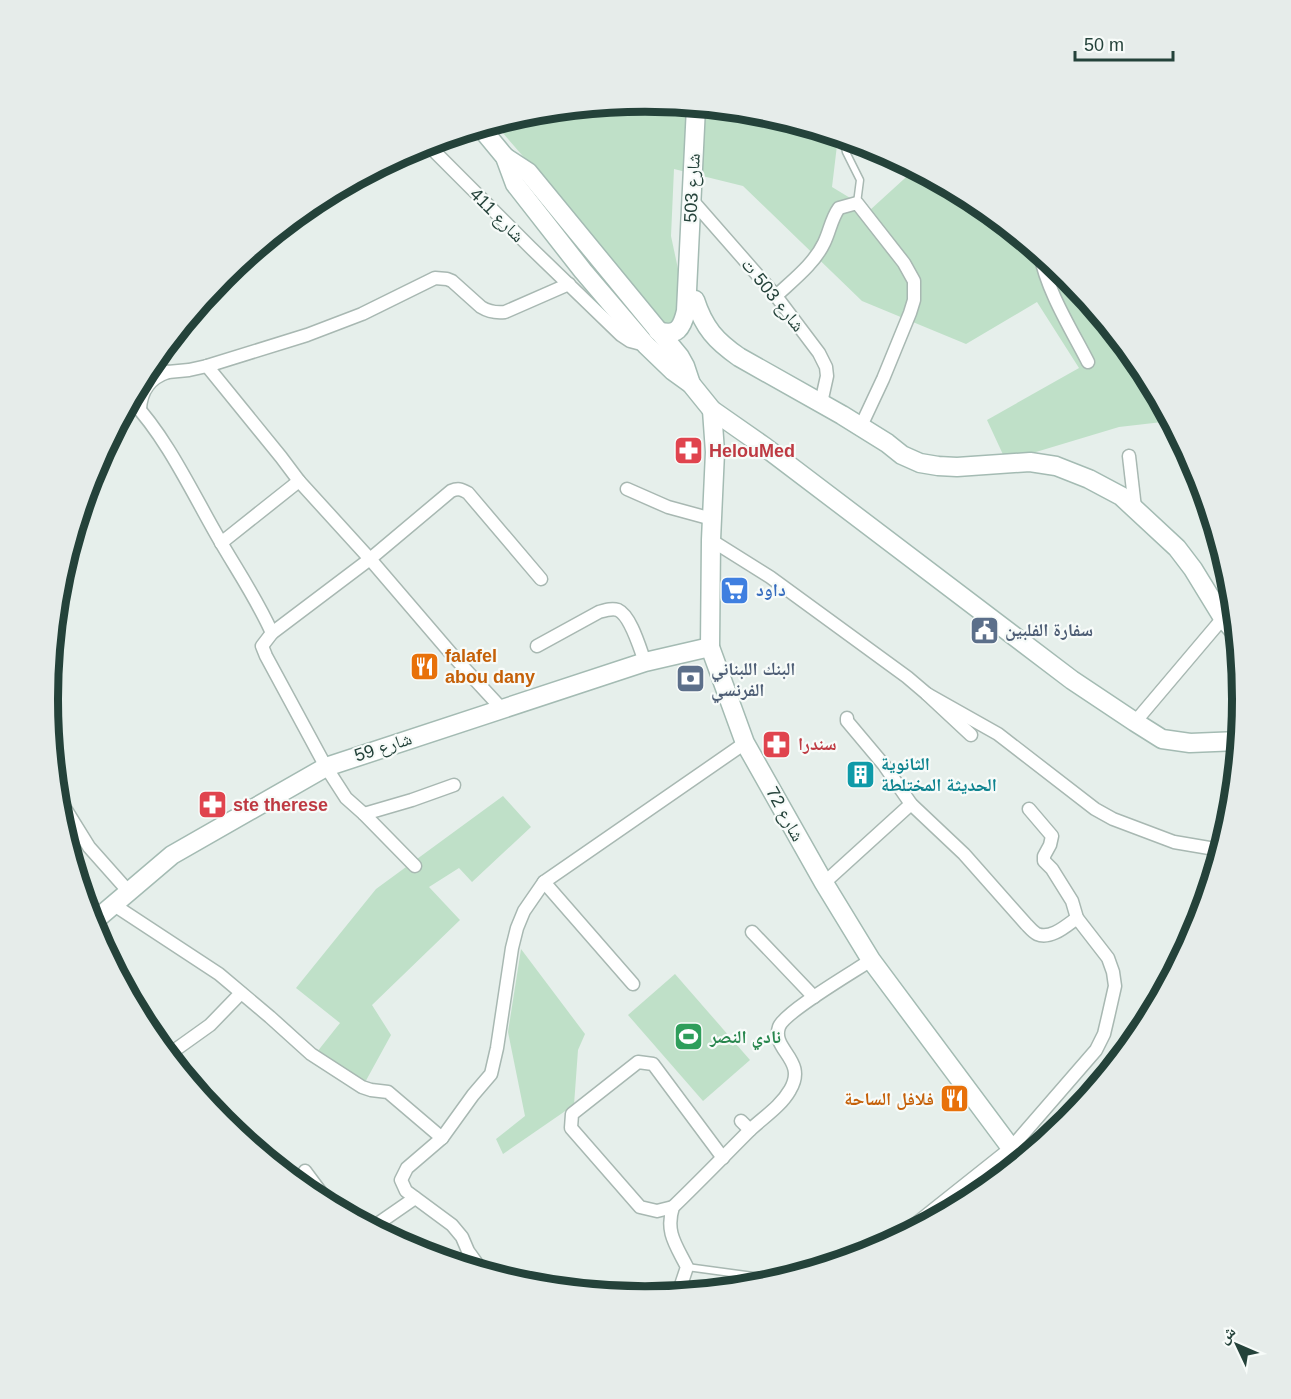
<svg xmlns="http://www.w3.org/2000/svg" width="1291" height="1399" viewBox="0 0 1291 1399" font-family="Arial,'Noto Naskh Arabic',sans-serif">
<style>
.green{fill:#bfe0c8}
.lines{fill:none;stroke-linecap:round;stroke-linejoin:round}
.lane-casing{stroke:#a8b8b2;stroke-width:9}
.street-casing{stroke:#a8b8b2;stroke-width:15}
.secondary-casing{stroke:#a4bbb3;stroke-width:21}
.lane{stroke:#fff;stroke-width:6}
.street{stroke:#fff;stroke-width:12}
.secondary{stroke:#fff;stroke-width:18}
.labels{text-anchor:middle;dominant-baseline:central;stroke-width:4.5;stroke-linejoin:round;paint-order:stroke}
.street-label{font-size:18px;fill:#24423a;stroke:#f7fbf9}
.health-label{font-size:18px;font-weight:bold;fill:#be3a42;stroke:#f7fbf9;text-anchor:start}
.shop-label{font-size:18px;font-weight:bold;fill:#366cbe;stroke:#f7fbf9;text-anchor:start}
.service-label{font-size:18px;font-weight:bold;fill:#4e5e75;stroke:#f7fbf9;text-anchor:start}
.food-label{font-size:18px;font-weight:bold;fill:#c56008;stroke:#f7fbf9;text-anchor:start}
.culture-label{font-size:18px;font-weight:bold;fill:#0d838f;stroke:#f7fbf9;text-anchor:start}
.leisure-label{font-size:18px;font-weight:bold;fill:#27864d;stroke:#f7fbf9;text-anchor:start}
.rim{fill:none;stroke:#24423a;stroke-width:8}
</style>
<rect width="100%" height="100%" fill="#e6efeb"/>
<!-- green -->
<g class="green">
<polygon points="646,102 762,114 838,137 832,187 870,210 915,169 978,203 1068,277 1142,368 1171,421 1119,427 1006,461 987,420 1079,368 1037,302 966,344 862,301 743,186 674,169 671,236 681,283 682,296 673,326 664,323 574,215 495,124 529,113"/>
<polygon points="503,796 531,827 472,882 459,868 429,887 460,920 372,1005 391,1035 363,1086 313,1057 340,1023 296,988 376,889"/>
<polygon points="521,949 585,1034 578,1050 574,1105 503,1154 496,1139 525,1116 508,1032"/>
<polygon points="675,974 750,1060 703,1101 628,1015"/>
</g>
<g class="lines">
<defs>
<g id="lane">
<polyline points="843,138 846,152 860,180 857,203"/>
<polyline points="687,1267 761,1277 775,1282"/>
</g>
<g id="street">
<polyline points="427,144 531,248 621,335 630,341 645,345"/>
<polyline points="691,199 776,296 819,353 826,367 827,376 821,403"/>
<path d="M1040,254C1047,291 1071,329 1088,362"/>
<path d="M776,296C793,280 814,264 824,243C830,231 831,219 839,208L857,203L904,263L914,281V300L910,313L883,379L861,426"/>
<polyline points="207,366 281,457 299,481 370,559 454,657 502,709"/>
<path d="M148,369L168,372L189,370L207,366L307,335L362,314L435,278L447,279L452,281L481,307C489,312 496,313 505,312L569,284"/>
<path d="M131,400C166,437 190,488 215,532C234,566 256,597 272,633"/>
<path d="M140,409C141,390 150,378 168,372"/>
<polyline points="1129,456 1135,508"/>
<polyline points="627,489 668,507 712,519"/>
<polyline points="711,540 770,577 907,677 927,694 971,735"/>
<polyline points="221,543 299,481"/>
<path d="M537,646L599,612C606,610 612,608 618,610C631,616 640,649 645,662"/>
<polyline points="927,694 998,734 1095,809 1113,819 1174,842 1221,850"/>
<path d="M847,718V721L884,765L911,804L964,854L1026,924C1029,927 1033,932 1037,934C1051,940 1067,925 1077,918"/>
<polyline points="1135,722 1223,618"/>
<polyline points="58,797 89,847 129,892"/>
<polyline points="364,814 412,800 454,785"/>
<path d="M415,866L364,814L346,798L326,767L266,656L262,646L272,633L370,559L451,491C458,488 461,489 468,493L541,579"/>
<polyline points="544,882 633,984"/>
<polyline points="824,883 911,804"/>
<polyline points="114,905 219,974 270,1017 311,1054 362,1087 371,1090 388,1092 442,1138"/>
<polyline points="752,932 814,997"/>
<polyline points="168,1055 210,1025 241,993"/>
<polyline points="741,1121 750,1130"/>
<polyline points="305,1171 331,1206"/>
<polyline points="673,1207 657,1211 640,1207 571,1128 572,1114 638,1062 653,1064 723,1158"/>
<polyline points="335,1208 376,1225 415,1198"/>
<polyline points="894,1241 1011,1148 1096,1050 1104,1034 1108,1017 1115,986 1113,972 1108,958 1077,918 1072,901 1052,869 1044,861 1044,856 1050,845 1052,836 1029,809"/>
<polyline points="483,1272 468,1251 462,1237 452,1225 406,1191 401,1180 407,1168 442,1138 473,1095 491,1074 497,1048 512,948 517,928 524,911 544,882 745,743"/>
<path d="M677,1294L680,1288L687,1267C676,1245 665,1232 673,1207C700,1181 725,1155 751,1129C764,1117 781,1106 790,1090C808,1060 771,1050 779,1027C784,1012 855,971 871,960"/>
</g>
<g id="secondary">
<polyline points="481,128 505,157 515,184 583,271 646,345 673,371 691,384 712,410 765,447 1072,680 1135,722 1162,739 1190,743 1239,741"/>
<polyline points="505,157 528,172 680,357 685,366 691,384"/>
<path d="M695,300C704,328 716,341 739,357L842,415L887,443L902,455L920,463L938,466L957,467L1030,462L1056,466L1089,479L1121,496L1177,548L1193,569L1223,618L1237,634"/>
<path d="M658,331C677,337 682,328 686,311L696,107"/>
<polyline points="712,410 715,452 711,540 710,647 745,743 824,883 871,960 1011,1148 1019,1162"/>
<polyline points="92,923 172,855 326,767 645,662 710,647"/>
</g>
</defs>
<!-- lane casing -->
<use href="#lane" class="lane-casing"/>
<!-- street casing -->
<use href="#street" class="street-casing"/>
<!-- secondary casing -->
<use href="#secondary" class="secondary-casing"/>
<!-- lane -->
<use href="#lane" class="lane"/>
<!-- street -->
<use href="#street" class="street"/>
<!-- secondary -->
<use href="#secondary" class="secondary"/>
</g>
<!-- icons -->
<defs>
<symbol id="pharmacy-square" viewBox="-11 -11 22 22"><rect x="-9" y="-9" width="18" height="18" rx="4" fill="#e0444e" stroke="#f7fbf9"/><path d="M-2-6h4v4h4v4h-4v4h-4v-4h-4v-4h4Z" fill="#fff"/></symbol>
<symbol id="supermarket-square" viewBox="-11 -11 22 22"><rect x="-9" y="-9" width="18" height="18" rx="4" fill="#3f7fe0" stroke="#f7fbf9"/><path d="M-6-5.5h2.5l.6 2H6L4.5 2H-2.5L-4.4-4H-6ZM-1.5 3.2a1.3 1.3 0 1 0 .1 0ZM3 3.2a1.3 1.3 0 1 0 .1 0Z" fill="#fff"/></symbol>
<symbol id="civic-square" viewBox="-11 -11 22 22"><rect x="-9" y="-9" width="18" height="18" rx="4" fill="#5c6f8a" stroke="#f7fbf9"/><path d="M-.6-6.5H3V-4.5H.6V-3L4-1V1h2V6H-6V1h2V-1L-.6-3ZM-1.2 2.5V6h2.4V2.5Z" fill="#fff"/></symbol>
<symbol id="restaurant-square" viewBox="-11 -11 22 22"><rect x="-9" y="-9" width="18" height="18" rx="4" fill="#e8710a" stroke="#f7fbf9"/><path d="M-5-6h1v4h1v-4h1v4h1v-4h1v5L-1.5 .5V6h-2V.5L-5-1ZM5-6V6H3V1.5H1.5Q1.5-4 5-6Z" fill="#fff"/></symbol>
<symbol id="bank-square" viewBox="-11 -11 22 22"><rect x="-9" y="-9" width="18" height="18" rx="4" fill="#5c6f8a" stroke="#f7fbf9"/><path d="M-6-4H6V4H-6ZM0-2.3a2.3 2.3 0 1 0 0 4.6a2.3 2.3 0 1 0 0-4.6Z" fill="#fff"/></symbol>
<symbol id="building-square" viewBox="-11 -11 22 22"><rect x="-9" y="-9" width="18" height="18" rx="4" fill="#0f9aa8" stroke="#f7fbf9"/><path d="M-4-6H4V6H1V3H-1V6H-4ZM-2.5-4.3h1.7v1.8h-1.7ZM.8-4.3h1.7v1.8H.8ZM-2.5-1h1.7V.8h-1.7ZM.8-1h1.7V.8H.8Z" fill="#fff"/></symbol>
<symbol id="stadium-square" viewBox="-11 -11 22 22"><rect x="-9" y="-9" width="18" height="18" rx="4" fill="#2e9e5b" stroke="#f7fbf9"/><path d="M0-5a6.5 5 0 1 0 0 10a6.5 5 0 1 0 0-10ZM-3.5-1.8h7v3.6h-7Z" fill="#fff"/></symbol>
</defs>
<g fill-rule="evenodd">
<use href="#pharmacy-square" x="672" y="434" width="33" height="33"/>
<use href="#supermarket-square" x="718" y="574" width="33" height="33"/>
<use href="#civic-square" x="968" y="614" width="33" height="33"/>
<use href="#restaurant-square" x="408" y="650" width="33" height="33"/>
<use href="#bank-square" x="674" y="662" width="33" height="33"/>
<use href="#pharmacy-square" x="760" y="728" width="33" height="33"/>
<use href="#building-square" x="844" y="758" width="33" height="33"/>
<use href="#pharmacy-square" x="196" y="788" width="33" height="33"/>
<use href="#stadium-square" x="672" y="1020" width="33" height="33"/>
<use href="#restaurant-square" x="938" y="1082" width="33" height="33"/>
</g>
<g class="labels">
<!-- street labels -->
<g class="street-label">
<text transform="translate(692 188) rotate(-87)">شارع 503</text>
<text transform="translate(497 215) rotate(45)">شارع 411</text>
<text transform="translate(773 295) rotate(51)">شارع 503 ت</text>
<text transform="translate(383 747) rotate(-18)">شارع 59</text>
<text transform="translate(785 814) rotate(61)">شارع 72</text>
</g>
<!-- health labels -->
<g class="health-label">
<text x="709" y="451">HelouMed</text>
<text x="798" y="744">سندرا</text>
<text x="233" y="805">ste therese</text>
</g>
<!-- shop labels -->
<g class="shop-label">
<text x="756" y="590">داود</text>
</g>
<!-- service labels -->
<g class="service-label">
<text x="1005" y="630">سفارة الفلبين</text>
<text x="711" y="669">البنك اللبناني<tspan x="711" dy="21">الفرنسي</tspan></text>
</g>
<!-- food labels -->
<g class="food-label">
<text x="445" y="656">falafel<tspan x="445" dy="21">abou dany</tspan></text>
<text x="934" y="1099" text-anchor="end">فلافل الساحة</text>
</g>
<!-- culture labels -->
<g class="culture-label">
<text x="881" y="764">الثانوية<tspan x="881" dy="21">الحديثة المختلطة</tspan></text>
</g>
<!-- leisure labels -->
<g class="leisure-label">
<text x="710" y="1037">نادي النصر</text>
</g>
</g>
<!-- crop -->
<path d="M0 0H1291V1399H0ZM58 699a587 587 0 1 1 1174 0a587 587 0 1 1-1174 0Z" fill="#e6ecea" fill-rule="evenodd"/>
<path class="rim" d="M58 699a587 587 0 1 1 1174 0a587 587 0 1 1-1174 0Z"/>
<!-- north arrow -->
<g transform="translate(1237 1345) rotate(314)" stroke="#f7fbf9" stroke-width="4.5" paint-order="stroke">
<path d="M0-4.5L10 22L0 15L-10 22Z" fill="#24423a"/>
<text y="-9" font-size="16" font-weight="bold" text-anchor="middle" fill="#24423a">ش</text>
</g>
<!-- scale -->
<path d="M1075 51v9h98v-9" fill="none" stroke="#24423a" stroke-width="3"/>
<text x="1084" y="51" font-size="18" fill="#24423a" stroke="#f7fbf9" stroke-width="4.5" paint-order="stroke">50 m</text>
</svg>
